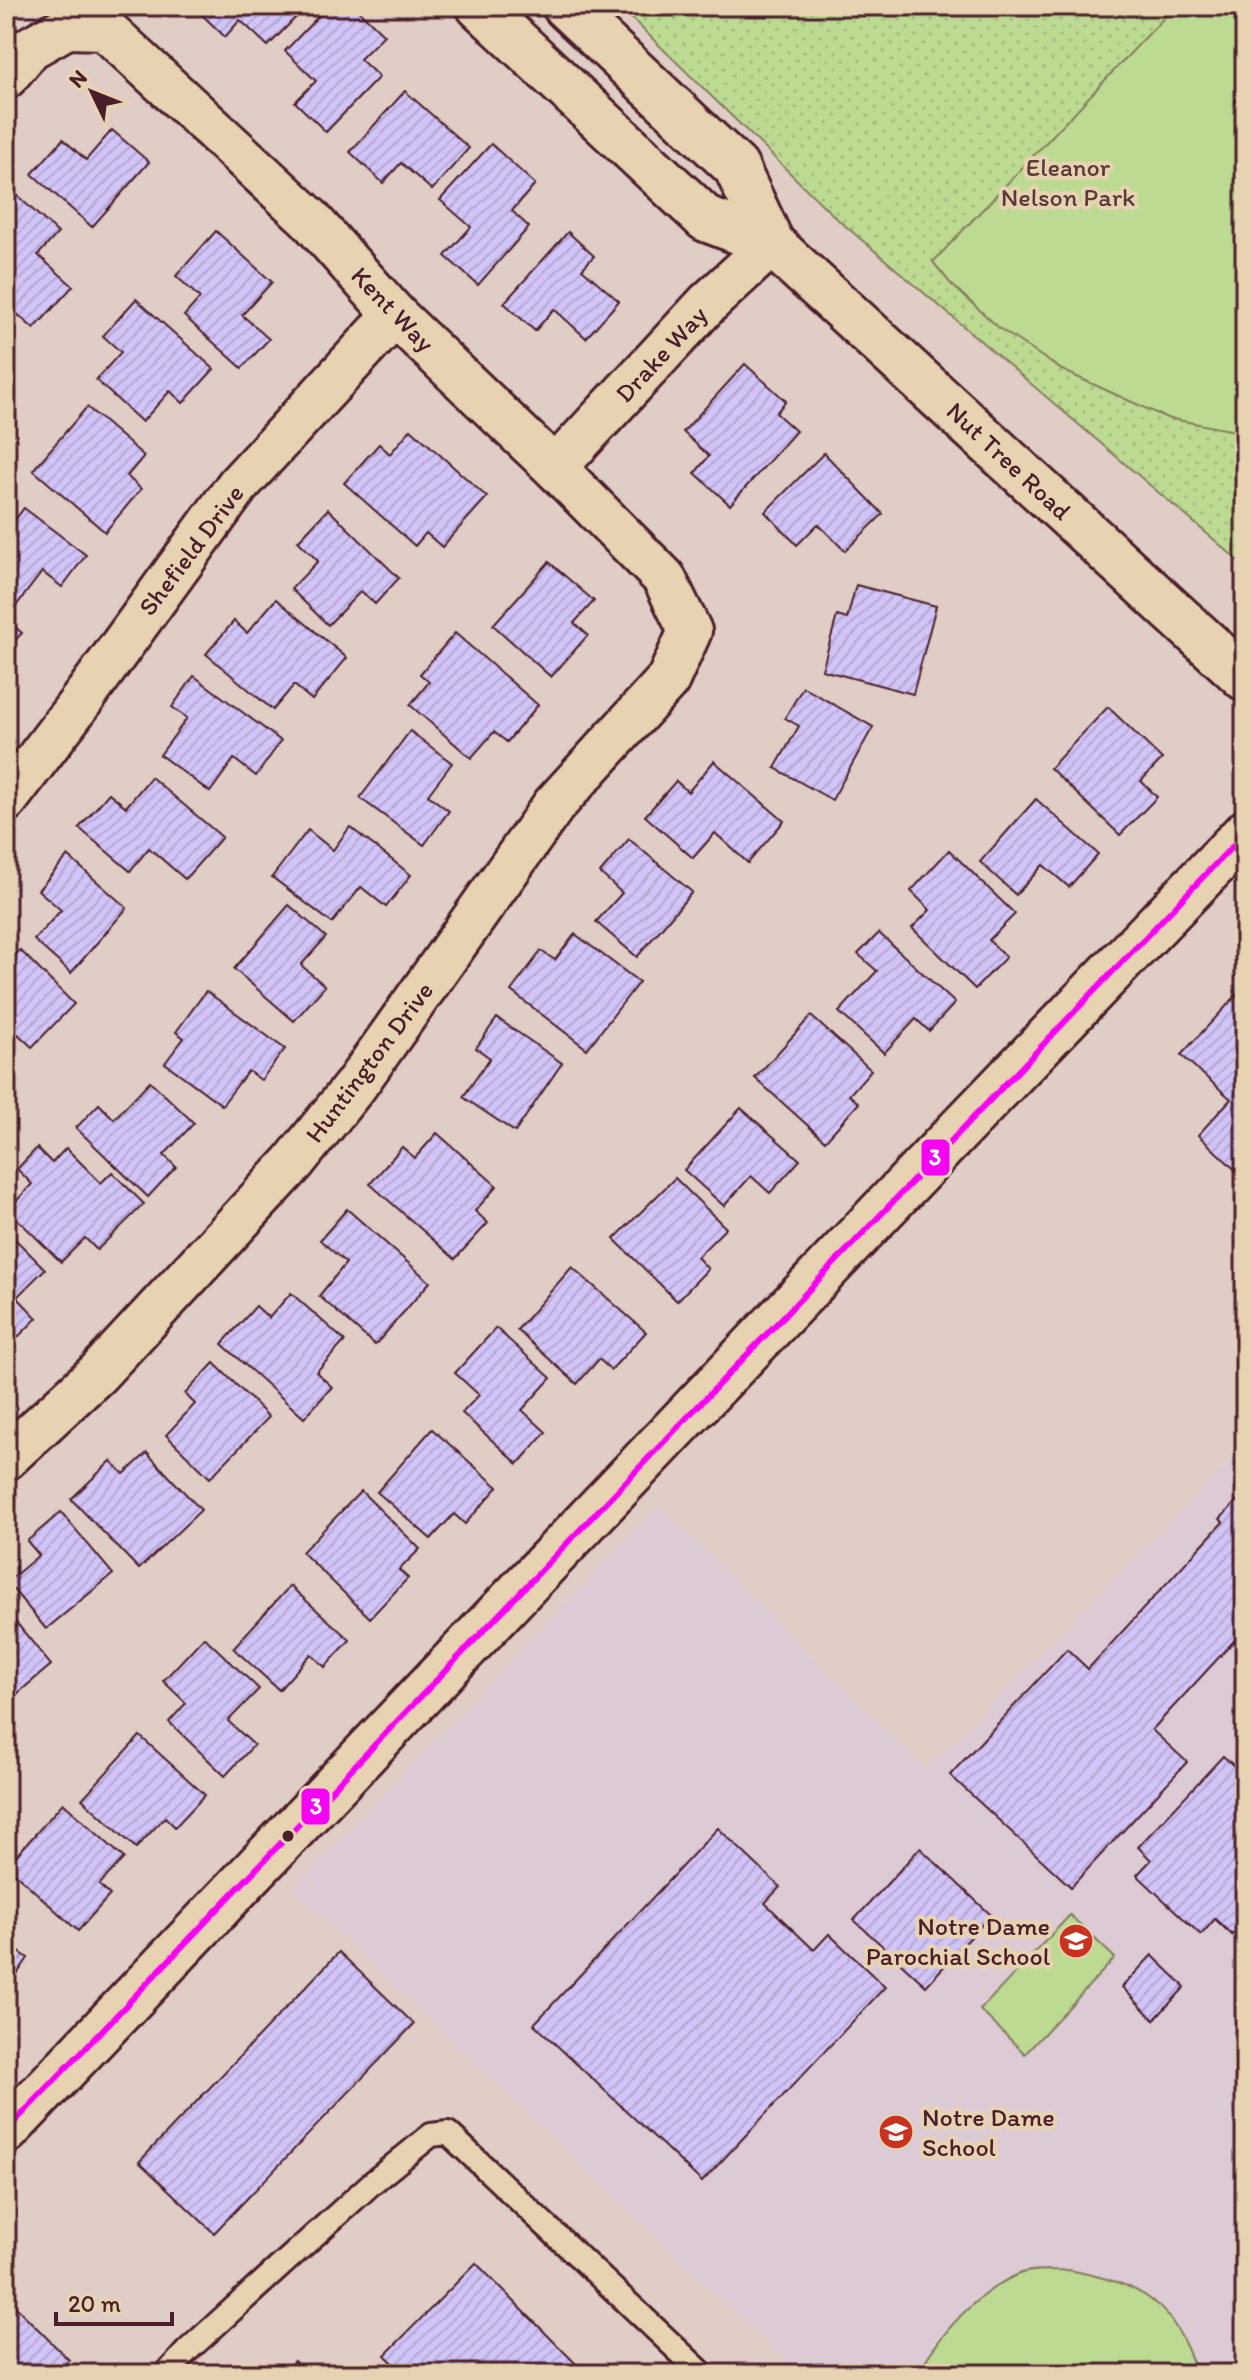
<svg xmlns="http://www.w3.org/2000/svg" width="1251" height="2380" viewBox="0 0 1251 2380" font-family="Itim,sans-serif">
<style>
.built{fill:#dccbd5}
.park{fill:url(#park-dots);stroke:#847c5e;stroke-width:2}
.pitch{fill:#bdda92;stroke:#847c5e;stroke-width:2}
.building{fill:url(#building-hatch);stroke:#4a1f2b;stroke-width:2}
.lines{fill:none;stroke-linecap:round;stroke-linejoin:round}
.service-casing{stroke:#4a1f2b;stroke-width:28}
.minor-casing{stroke:#4a1f2b;stroke-width:48}
.tertiary-casing{stroke:#4a1f2b;stroke-width:50}
.secondary-casing{stroke:#4a1f2b;stroke-width:50}
.service{stroke:#e7d3b1;stroke-width:22}
.minor{stroke:#e7d3b1;stroke-width:42}
.tertiary{stroke:#e7d3b1;stroke-width:44}
.secondary{stroke:#e7d3b1;stroke-width:44}
.bus-1-casing{stroke:#e7d3b1;stroke-width:12}
.bus-1{stroke:#f602f4;stroke-width:6}
.bus-dot{fill:#4a1f2b;stroke:#e7d3b1;stroke-width:3}
.labels{text-anchor:middle;dominant-baseline:central;stroke-width:8;stroke-linejoin:round;paint-order:stroke}
.park-label{font-size:26px;fill:#5b3b3a;stroke:#e7d3b1}
.street-label{font-size:26px;fill:#4a1f2b;stroke:#e7d3b1}
.poi-label{font-size:26px;fill:#4a1f2b;stroke:#e7d3b1;text-anchor:end}
.line-badge{stroke:#e7d3b1;stroke-width:3}
.badge-label{font-size:22px;text-anchor:middle;font-weight:bold;fill:#fff}
</style>
<defs>
<pattern id="park-dots" width="8" height="8" patternUnits="userSpaceOnUse" patternTransform="scale(2)"><rect width="8" height="8" fill="#bdda92"/><path d="M2 2h.1M6 6h.1" fill="none" stroke="#a4bb7e" stroke-width="1.8" stroke-linecap="round"/></pattern>
<pattern id="building-hatch" width="6" height="6" patternUnits="userSpaceOnUse" patternTransform="scale(2)"><rect width="6" height="6" fill="#d1c4f7"/><path d="M-1 1l2-2M0 6l6-6M5 7l2-2" fill="none" stroke="#b5a8d4"/></pattern>
</defs>
<rect width="100%" height="100%" fill="#e0cec6"/>
<filter id="ink" filterUnits="userSpaceOnUse"><feTurbulence type="fractalNoise" baseFrequency=".0125" numOctaves="2"/><feDisplacementMap in="SourceGraphic" scale="16" xChannelSelector="R" yChannelSelector="G"/><feConvolveMatrix kernelMatrix="1 2 1 2 8 2 1 2 1" color-interpolation-filters="sRGB"/></filter>
<g filter="url(#ink)">
<!-- built -->
<polygon class="built" points="1245,1446 1245,2374 799,2374 293,1889 659,1505 926,1770"/>
<!-- park -->
<polygon class="park" points="619,6 1245,6 1245,566 836,218"/>
<!-- pitch -->
<g class="pitch">
<polygon points="1175,6 1245,6 1245,433 1167,418 1062,370 999,328 951,284 933,262"/>
<polygon points="1070,1915 1115,1958 1025,2054 980,2010"/>
<path d="M1069,2270C1144,2285 1172,2301 1197,2374H921L920,2369C943,2331 977,2292 1019,2274C1033,2268 1054,2271 1069,2270Z"/>
</g>
<!-- building -->
<g class="building">
<polygon points="193,6 307,6 268,46 240,20 225,37"/>
<polygon points="328,6 354,6 384,35 360,59 379,77 326,132 295,102 316,81 285,51"/>
<polygon points="405,91 469,148 432,190 401,163 383,183 350,152"/>
<polygon points="112,130 149,162 92,227 32,174 63,139 86,160"/>
<polygon points="491,144 535,184 512,211 529,227 478,285 445,256 471,227 440,200"/>
<polygon points="10,189 58,233 38,255 73,286 34,329 6,304 6,193"/>
<polygon points="216,231 272,282 242,315 269,339 242,368 184,316 200,298 176,276"/>
<polygon points="568,232 594,256 582,269 619,301 586,338 554,309 535,331 504,303"/>
<polygon points="136,299 214,369 183,403 170,391 142,422 96,380 121,352 103,336"/>
<polygon points="745,364 786,401 776,413 796,431 730,505 695,473 709,456 683,432"/>
<polygon points="87,407 144,456 127,476 141,489 105,532 33,470"/>
<polygon points="411,429 487,497 442,547 426,533 415,546 344,483 379,444 390,454"/>
<polygon points="824,453 883,514 845,551 818,524 797,545 765,512"/>
<polygon points="24,508 86,555 62,587 42,572 16,606 6,598 6,532"/>
<polygon points="328,509 399,578 375,604 361,591 328,625 291,589 318,561 298,541"/>
<polygon points="549,562 594,601 574,623 588,635 551,677 493,625"/>
<polygon points="856,585 936,606 913,694 822,670 837,616 847,619"/>
<polygon points="276,599 347,658 312,700 294,685 273,710 206,654 234,621 247,633"/>
<polygon points="6,619 22,633 6,650"/>
<polygon points="455,633 538,705 507,742 494,732 471,758 410,705 429,682 420,674"/>
<polygon points="194,676 281,741 256,776 234,759 210,792 160,755 187,718 172,707"/>
<polygon points="803,687 873,727 832,800 775,768 799,726 785,718"/>
<polygon points="1108,707 1162,759 1141,781 1157,797 1120,835 1050,768"/>
<polygon points="410,731 452,763 428,795 449,811 424,845 360,798"/>
<polygon points="714,761 784,821 748,863 715,833 693,858 645,816 676,781 688,792"/>
<polygon points="151,777 222,837 185,879 149,848 130,871 79,828 109,793 126,807"/>
<polygon points="1036,799 1098,854 1069,887 1043,865 1016,895 980,862"/>
<polygon points="350,827 411,875 386,907 361,887 332,923 272,877 308,830 333,850"/>
<polygon points="629,839 692,892 637,957 596,922 622,893 600,873"/>
<polygon points="949,850 1015,914 989,940 1006,957 975,989 912,928 930,910 911,891"/>
<polygon points="68,856 127,908 71,973 34,940 61,910 38,890"/>
<polygon points="289,905 326,937 301,965 325,986 294,1021 234,969"/>
<polygon points="879,933 955,1003 929,1031 916,1019 884,1053 839,1012 877,971 858,954"/>
<polygon points="575,934 639,982 587,1049 511,991 541,951 555,960"/>
<polygon points="20,950 74,1004 32,1047 6,1023 6,964"/>
<polygon points="1245,986 1245,1179 1198,1135 1231,1099 1181,1055"/>
<polygon points="206,991 285,1049 261,1080 248,1071 222,1105 165,1063 184,1038 176,1032"/>
<polygon points="811,1016 871,1070 849,1095 859,1103 825,1141 755,1078"/>
<polygon points="497,1018 562,1063 515,1132 463,1097 490,1058 476,1048"/>
<polygon points="150,1081 194,1123 164,1155 176,1167 148,1197 76,1128 99,1104 114,1119"/>
<polygon points="741,1108 800,1160 770,1193 751,1176 724,1206 684,1170"/>
<polygon points="437,1133 497,1186 475,1211 488,1223 455,1259 370,1184 402,1147 415,1158"/>
<polygon points="37,1148 52,1163 66,1148 101,1183 112,1172 144,1204 97,1250 85,1238 61,1262 8,1210 32,1184 17,1169"/>
<polygon points="675,1178 726,1228 697,1257 708,1269 677,1301 614,1239"/>
<polygon points="347,1209 430,1282 375,1345 319,1296 346,1263 320,1240"/>
<polygon points="8,1232 45,1269 17,1297 37,1318 6,1349"/>
<polygon points="572,1267 646,1332 611,1370 599,1359 577,1384 517,1330"/>
<polygon points="291,1293 345,1341 316,1372 332,1387 304,1418 222,1344 256,1306 269,1318"/>
<polygon points="496,1328 551,1378 522,1410 546,1432 518,1464 462,1413 479,1395 455,1373"/>
<polygon points="214,1363 269,1417 210,1478 166,1435 195,1404 185,1394"/>
<polygon points="432,1429 498,1487 465,1524 454,1514 431,1539 377,1492"/>
<polygon points="147,1453 201,1510 139,1569 71,1499 111,1461 124,1474"/>
<polygon points="361,1491 420,1549 399,1570 408,1578 370,1618 302,1552"/>
<polygon points="1245,1492 1245,1629 1152,1730 1187,1762 1071,1887 950,1775 1067,1649 1088,1669 1223,1522 1220,1519"/>
<polygon points="61,1512 113,1574 46,1629 7,1582 39,1555 27,1541"/>
<polygon points="290,1586 350,1640 325,1667 311,1654 279,1690 233,1648"/>
<polygon points="6,1610 51,1665 6,1703"/>
<polygon points="204,1637 259,1689 228,1721 254,1745 225,1776 169,1722 186,1703 163,1681"/>
<polygon points="140,1736 205,1795 175,1827 165,1817 136,1848 82,1799"/>
<polygon points="1223,1756 1245,1776 1245,1921 1232,1935 1215,1919 1201,1935 1137,1875 1151,1860 1138,1847"/>
<polygon points="63,1803 124,1858 99,1885 110,1895 78,1931 7,1866"/>
<polygon points="718,1828 780,1887 765,1903 814,1950 829,1934 885,1987 702,2182 534,2024"/>
<polygon points="920,1848 991,1915 926,1986 854,1920"/>
<polygon points="6,1943 28,1958 6,1990"/>
<polygon points="339,1952 414,2024 214,2233 139,2162"/>
<polygon points="1152,1955 1185,1987 1154,2020 1122,1987"/>
<polygon points="476,2263 586,2374 404,2374 385,2355"/>
<polygon points="13,2304 69,2360 55,2374 6,2374 6,2311"/>
<polygon points="294,2361 307,2374 280,2374"/>
</g>
<g class="lines">
<defs>
<polyline id="service" points="166,2374 188,2350 372,2183 431,2135 448,2133 703,2374"/>
<g id="minor">
<polyline points="6,77 30,48 67,27 104,28 309,218 395,315 555,468 664,578 690,631 668,680 554,805 355,1086 293,1163 98,1373 6,1458"/>
<polyline points="555,468 707,304 772,244"/>
<polyline points="6,800 85,696 238,485 395,315"/>
</g>
<polyline id="tertiary" points="6,2131 956,1133 1245,833"/>
<g id="secondary">
<polyline points="479,6 706,219 772,244 1245,678"/>
<polyline points="565,6 736,167 772,244"/>
</g>
</defs>
<!-- service casing -->
<use href="#service" class="service-casing"/>
<!-- minor casing -->
<use href="#minor" class="minor-casing"/>
<!-- tertiary casing -->
<use href="#tertiary" class="tertiary-casing"/>
<!-- secondary casing -->
<use href="#secondary" class="secondary-casing"/>
<!-- service -->
<use href="#service" class="service"/>
<!-- minor -->
<use href="#minor" class="minor"/>
<!-- tertiary -->
<use href="#tertiary" class="tertiary"/>
<!-- secondary -->
<use href="#secondary" class="secondary"/>
<defs>
<polyline id="bus-1" points="6,2131 1245,833"/>
</defs>
<!-- bus-1 casing -->
<use href="#bus-1" class="bus-1-casing"/>
<!-- bus-1 -->
<use href="#bus-1" class="bus-1"/>
</g>
</g>
<!-- icons -->
<defs>
<symbol id="school-disc" viewBox="-11 -11 22 22"><circle r="9.5" fill="#c8321e" stroke="#e7d3b1"/><path d="M0-5L7-2L0 1L-7-2ZM-4 1L0 2.5L4 1V4Q0 6-4 4Z" fill="#fff"/></symbol>
</defs>
<g fill-rule="evenodd">
<use href="#school-disc" x="1056" y="1921" width="40" height="40"/>
<use href="#school-disc" x="876" y="2112" width="40" height="40"/>
</g>
<!-- markers -->
<circle class="bus-dot" cx="288" cy="1836" r="7"/>
<g class="labels">
<!-- park labels -->
<g class="park-label">
<text x="1068" y="167">Eleanor<tspan x="1068" dy="30">Nelson Park</tspan></text>
</g>
<!-- street labels -->
<g class="street-label">
<text transform="translate(393 309) rotate(46)">Kent Way</text>
<text transform="translate(661 354) rotate(-47)">Drake Way</text>
<text transform="translate(1009 461) rotate(43)">Nut Tree Road</text>
<text transform="translate(191 550) rotate(-53)">Shefield Drive</text>
<text transform="translate(369 1062) rotate(-53)">Huntington Drive</text>
</g>
<!-- poi labels -->
<g class="poi-label">
<text x="1050" y="1926">Notre Dame<tspan x="1050" dy="30">Parochial School</tspan></text>
<text x="922" y="2117" text-anchor="start">Notre Dame<tspan x="922" dy="30">School</tspan></text>
</g>
</g>
<g class="line-badge">
<rect x="920" y="1138" width="31" height="39" rx="8" fill="#f602f4"/>
<rect x="300" y="1787" width="31" height="39" rx="8" fill="#f602f4"/>
</g>
<g class="badge-label">
<text x="935" y="1165">3</text>
<text x="316" y="1814">3</text>
</g>
<!-- margin -->
<rect width="1251" height="2380" fill="none" stroke="#e7d3b1" stroke-width="32"/>
<rect x="16" y="16" width="1219" height="2348" fill="none" stroke="#4a1f2b" stroke-width="3" filter="url(#ink)"/>
<!-- north arrow -->
<g transform="translate(92 92) rotate(313)" stroke="#e7d3b1" stroke-width="6" paint-order="stroke">
<path d="M0-6L14 30L0 20L-14 30Z" fill="#4a1f2b"/>
<text y="-12" font-size="22" font-weight="bold" text-anchor="middle" fill="#4a1f2b">N</text>
</g>
<!-- scale -->
<path d="M56 2312v12h116v-12" fill="none" stroke="#4a1f2b" stroke-width="4"/>
<text x="68" y="2312" font-size="24" fill="#4a1f2b" stroke="#e7d3b1" stroke-width="6" paint-order="stroke">20 m</text>
</svg>
